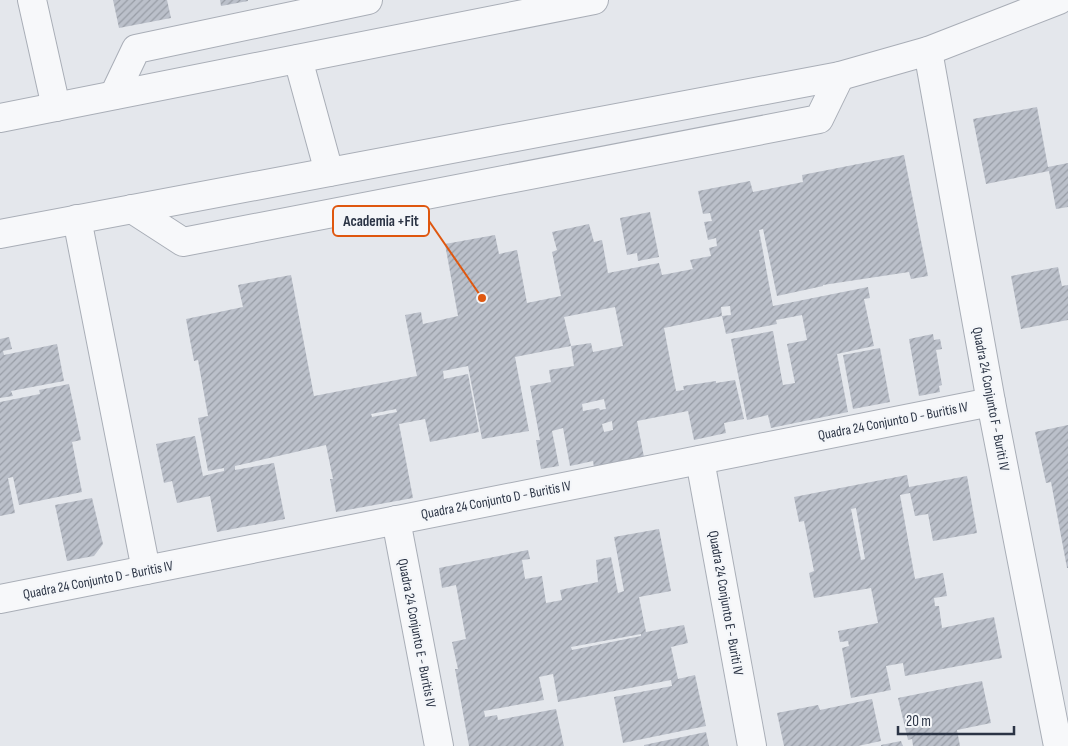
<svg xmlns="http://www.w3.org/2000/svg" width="1068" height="746" viewBox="0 0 1068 746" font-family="'Sofia Sans Condensed',sans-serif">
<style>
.building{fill:url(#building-hatch);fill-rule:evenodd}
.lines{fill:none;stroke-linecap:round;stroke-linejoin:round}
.minor-casing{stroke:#a9aeb7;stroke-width:30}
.tertiary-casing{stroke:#a9aeb7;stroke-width:30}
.minor{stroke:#f7f8fa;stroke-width:28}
.tertiary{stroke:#f7f8fa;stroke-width:28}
.labels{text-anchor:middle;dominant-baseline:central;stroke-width:4.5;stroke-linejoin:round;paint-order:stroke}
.street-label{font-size:14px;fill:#2b3445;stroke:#f4f6f9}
.leader{fill:none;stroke:#df570f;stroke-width:2}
.callout-dot{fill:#df570f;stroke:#f4f6f9;stroke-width:2}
.callout{fill:#f4f6f9;stroke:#df570f;stroke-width:2}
.callout-label{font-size:15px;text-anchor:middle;font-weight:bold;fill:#2b3445}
</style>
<defs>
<pattern id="building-hatch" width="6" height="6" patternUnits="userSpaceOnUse" patternTransform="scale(1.25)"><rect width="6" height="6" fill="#bbc0ca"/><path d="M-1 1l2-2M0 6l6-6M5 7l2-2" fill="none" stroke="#989da6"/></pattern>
</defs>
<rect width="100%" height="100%" fill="#e4e7ec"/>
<!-- building -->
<g class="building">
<polygon points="113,0 167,0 171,18 119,28"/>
<polygon points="220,0 248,0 248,1 221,6"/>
<polygon points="1037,107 1048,167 1068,163 1068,207 1056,209 1049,171 986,184 973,119"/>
<path d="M904,155L928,276L911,279L909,272L823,285V286L777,296L763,229L759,230L773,306L868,287L870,298L864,299L874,346L837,354L848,412L771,428L768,415L747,420L731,339L773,331L783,385L795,383L787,344L807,340L802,315L776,320L777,324L726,334L722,316L664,328L676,391L684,390L683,386L716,381V383L735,380L744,419L724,423L726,433L694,440L688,411L637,421L644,457L594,467L593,461L570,466L563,428L552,431L559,466L541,469L536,440H540L530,386L551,382L549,370L574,366L571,346L591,343L593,352L623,346L615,307L564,317L571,346L515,357L529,431L482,439L468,366L443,371L444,379L468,374L479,432L430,442L425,419L399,424L413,498L336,512L330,479H333L326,445L235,466V470L274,463L285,519L217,532L210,496L177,503L172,481L164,483L156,444L195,436L203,476L224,471V468L208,471L198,418L208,416L198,360L194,361L186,319L243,307L238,285L291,275L314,396L417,376L405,315L421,312L423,324L458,316L445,244L495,235L499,254L517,250L527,303L561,296L552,252L557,250L552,232L589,224L594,242L602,240L608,273L659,263L662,275L693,269L690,260L711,256L709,248L717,246L716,238L708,240L704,222L712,221L710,213L703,214L698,191L750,181L753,192L803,182L802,175ZM730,306L731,315L722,316L721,307ZM604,399L606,409L600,410L599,408L583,411L582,404ZM396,409L397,412L372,417L371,414ZM612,421L613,430L604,432L602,424Z"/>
<polygon points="650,212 659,257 638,261 637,253 627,255 620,218"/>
<polygon points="1058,267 1062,286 1068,285 1068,320 1021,329 1011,276"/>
<polygon points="933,334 934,340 940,339 942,349 936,350 942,385 939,386 940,392 919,396 909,339"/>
<polygon points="9,337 12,349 3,351 4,355 57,344 64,381 11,391 13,396 0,398 0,339"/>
<polygon points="880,348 890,402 853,409 843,355"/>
<polygon points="69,384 81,440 72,442 82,492 19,505 13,477 8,478 15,513 0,516 0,402 40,394 39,390"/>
<polygon points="1068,425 1068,568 1067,568 1051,482 1046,483 1035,432"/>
<path d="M907,475L909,487L967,476L977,533L933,541L928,514L915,516L910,493L900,495L915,579L943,573L947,596L934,598L935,606H939L942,628L994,617L1002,658L905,676L903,663L886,666L891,690L851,698L842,648L849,646L848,641L840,642L838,631L878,623L871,588L814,598L809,573L814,571L804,521L799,522L794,497ZM856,508L865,559L861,560L851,509Z"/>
<polygon points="92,498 103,544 94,556 67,561 55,505"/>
<path d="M659,529L671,591L639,597L646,632L684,625L688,643L671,647L678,679L695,675L706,726L623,743L614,697L672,686L671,680L558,702L553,674L539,677L544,700L484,711L485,717L497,715L498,720L556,709L564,746H469L455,669H458L452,642L466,639L456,585L442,588L439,568L528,550L530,559L522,560L525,579L542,576L546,603L562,600L560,590L598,582L596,560L611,557L618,593L624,591L614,537ZM641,634V636L572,650L571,647Z"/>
<polygon points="982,681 991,723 957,730 960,746 913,746 912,739 908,740 898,698"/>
<polygon points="872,699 881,741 858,746 784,746 777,713 818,705 820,710"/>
<polygon points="706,732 709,746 644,746 644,745"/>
<polygon points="901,741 903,746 881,746 881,745"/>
</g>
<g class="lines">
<defs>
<g id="minor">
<polyline points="32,0 56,107"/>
<polyline points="928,51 991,402 1058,746"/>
<polyline points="114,95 136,49 368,0"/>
<polyline points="132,209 183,242 819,119 840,76"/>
<polyline points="77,219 146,570"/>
<polyline points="700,460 752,746"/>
<polyline points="396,520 439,746"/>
<polyline points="0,599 991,402"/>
</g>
<g id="tertiary">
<polyline points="298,59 329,172"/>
<polyline points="0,118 594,0"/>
<polyline points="0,234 840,76 928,51 1059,0"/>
</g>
</defs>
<!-- minor casing -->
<use href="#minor" class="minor-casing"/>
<!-- tertiary casing -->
<use href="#tertiary" class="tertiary-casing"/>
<!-- minor -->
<use href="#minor" class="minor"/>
<!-- tertiary -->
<use href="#tertiary" class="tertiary"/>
</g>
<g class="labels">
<!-- street labels -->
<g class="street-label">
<text transform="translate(991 399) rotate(79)">Quadra 24 Conjunto F - Buriti IV</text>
<text transform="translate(893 421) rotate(-11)">Quadra 24 Conjunto D - Buritis IV</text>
<text transform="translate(496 500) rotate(-11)">Quadra 24 Conjunto D - Buritis IV</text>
<text transform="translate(98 580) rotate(-11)">Quadra 24 Conjunto D - Buritis IV</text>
<text transform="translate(726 603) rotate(80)">Quadra 24 Conjunto E - Buriti IV</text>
<text transform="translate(417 633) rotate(79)">Quadra 24 Conjunto E - Buritis IV</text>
</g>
</g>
<!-- callouts -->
<path class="leader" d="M482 298L429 221"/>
<circle class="callout-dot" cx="482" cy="298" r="5"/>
<rect class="callout" x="333" y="206" width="96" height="30" rx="5"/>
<g class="callout-label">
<text x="381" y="226">Academia +Fit</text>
</g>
<!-- scale -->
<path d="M898 726v8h116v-8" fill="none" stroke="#2b3445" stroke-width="2.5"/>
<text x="906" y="726" font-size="15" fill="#2b3445" stroke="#f4f6f9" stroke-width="4" paint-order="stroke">20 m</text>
</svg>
